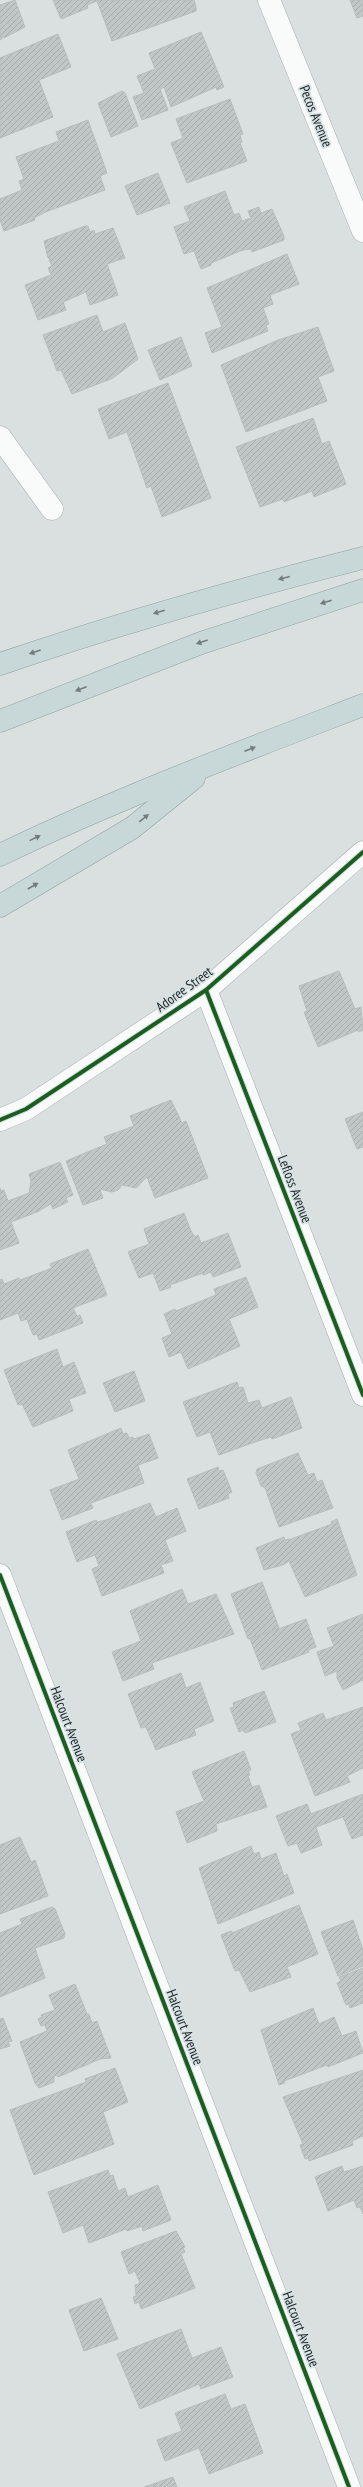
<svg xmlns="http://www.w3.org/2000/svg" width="363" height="2487" viewBox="0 0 363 2487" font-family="'PT Sans Narrow',sans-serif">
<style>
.building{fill:url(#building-hatch);stroke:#b7bcbd}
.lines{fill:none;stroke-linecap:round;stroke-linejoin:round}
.minor-casing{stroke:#a6abac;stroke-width:23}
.motorway-casing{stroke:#90a1a2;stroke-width:23}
.minor{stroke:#f9fafa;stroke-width:22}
.motorway{stroke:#c8d7d8;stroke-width:22}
.cycleway-casing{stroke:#d6e2e4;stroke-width:6}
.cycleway{stroke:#1b5e20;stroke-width:4}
.oneway{fill:#747d7e}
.labels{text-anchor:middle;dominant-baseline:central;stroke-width:3.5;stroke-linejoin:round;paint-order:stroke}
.street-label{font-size:14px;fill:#1f2324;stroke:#d6e2e4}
</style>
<defs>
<pattern id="building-hatch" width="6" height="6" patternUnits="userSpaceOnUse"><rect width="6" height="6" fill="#c1c6c7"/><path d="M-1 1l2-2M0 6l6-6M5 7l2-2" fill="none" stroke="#a5aaab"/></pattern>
</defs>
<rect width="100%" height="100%" fill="#dae0e0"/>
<!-- building -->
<g class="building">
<polygon points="15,0 25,27 4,38 1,36 2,39 0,40 0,5"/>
<polygon points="53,0 194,0 196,7 196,11 112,41 97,1 87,5 88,8 61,19"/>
<polygon points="350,0 363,0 363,16 357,18"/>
<polygon points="201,32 224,87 217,90 216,87 171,107 164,87 160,89 168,110 142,120 133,97 144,93 137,76 155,69 149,53"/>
<polygon points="58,34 71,67 39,80 53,117 0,138 0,58"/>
<polygon points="122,91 125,93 138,126 111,137 98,103"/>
<polygon points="230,99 243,134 240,135 242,142 240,143 247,161 187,183 171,143 183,138 176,119"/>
<polygon points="88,120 107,173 100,176 105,190 48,211 34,218 35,220 4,231 0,220 0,199 22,190 19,181 24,179 16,157 59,141 56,132"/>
<polygon points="158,173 170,203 137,215 125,186"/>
<polygon points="225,191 234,215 239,213 242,221 251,218 248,211 259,207 261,213 272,209 284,236 284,240 252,252 251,249 243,250 211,263 211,265 201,269 194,251 184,254 174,227 190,221 184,207"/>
<polygon points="85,226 88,226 90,232 94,230 95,234 113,228 125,258 107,264 118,295 90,305 86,292 63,302 66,310 38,320 25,285 51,275 48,268 52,266 49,260 51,259 48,258 44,241"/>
<polygon points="287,254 299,284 270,295 273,304 263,308 269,324 266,325 268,331 212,353 205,333 222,327 207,288"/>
<polygon points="97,315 103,332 125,323 138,359 113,378 72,394 61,370 57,371 43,335"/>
<polygon points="318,327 334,371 318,377 327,401 246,432 221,365 278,340"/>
<polygon points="181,337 192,366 160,380 148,350"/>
<polygon points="168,383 211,498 162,517 151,486 147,488 127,432 109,439 98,409"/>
<polygon points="313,418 322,444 329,441 346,484 314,497 312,491 284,502 283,499 260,507 236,447"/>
<polygon points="339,971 355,1009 361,1007 363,1030 359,1032 358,1030 318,1047 304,1012 307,1011 299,986"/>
<polygon points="171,1100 182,1123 186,1121 208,1178 155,1198 147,1177 136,1188 122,1185 118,1190 112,1192 100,1189 103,1198 83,1205 66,1161 107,1144 104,1137 134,1126 130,1116"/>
<polygon points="363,1112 363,1147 357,1149 345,1119"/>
<polygon points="60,1162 73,1195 66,1198 68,1202 53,1209 51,1204 37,1212 11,1222 19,1243 0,1250 0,1188 1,1191 4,1190 8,1201 29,1193 31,1181 29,1174"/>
<polygon points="184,1213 191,1231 195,1237 198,1235 201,1243 228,1233 241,1267 213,1277 211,1272 203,1275 203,1273 170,1285 171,1287 160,1291 153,1273 139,1278 128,1252 149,1244 144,1229"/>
<polygon points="88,1249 107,1295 73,1308 77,1316 80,1315 83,1323 39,1340 37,1334 33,1335 27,1319 21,1321 18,1313 0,1320 0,1280 2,1279 4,1284 19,1278 20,1280 52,1268 50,1264"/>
<polygon points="246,1277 258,1307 229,1319 240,1346 188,1369 181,1352 169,1357 162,1338 172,1334 164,1314 175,1309 176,1311 216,1295 214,1289"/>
<polygon points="57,1349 63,1367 74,1362 86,1393 69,1399 73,1411 33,1427 22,1404 18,1405 4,1370"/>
<polygon points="134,1371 145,1401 115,1412 103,1383"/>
<polygon points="237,1382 239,1388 243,1387 248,1403 259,1400 262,1408 291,1397 302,1428 272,1439 271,1437 255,1442 219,1455 210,1432 197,1437 183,1402"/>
<polygon points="121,1428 123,1434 127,1433 129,1438 133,1437 134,1439 149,1434 158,1458 138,1465 144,1483 91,1503 93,1508 62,1520 50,1490 79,1479 68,1450"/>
<polygon points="298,1453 308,1475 314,1473 317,1482 322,1480 333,1508 279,1527 265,1488 261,1486 256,1473 257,1469"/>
<polygon points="218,1467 219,1471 223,1470 232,1492 228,1494 229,1498 199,1509 187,1479"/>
<polygon points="150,1503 156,1517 177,1508 186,1531 165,1540 173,1561 161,1565 164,1573 102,1596 92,1569 99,1566 95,1555 77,1562 66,1532 96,1520 97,1522 106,1520"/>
<polygon points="337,1519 357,1575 305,1597 289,1561 283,1565 264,1570 256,1548 284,1537 285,1540 291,1539 332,1524 331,1522"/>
<polygon points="262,1582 279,1628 248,1639 231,1594"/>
<polygon points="182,1589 188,1604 216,1594 234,1634 152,1663 154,1669 123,1681 112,1652 141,1641 130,1611"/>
<polygon points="363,1614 363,1680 343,1690 337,1678 337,1671 325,1676 317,1652 334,1646 327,1628"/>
<polygon points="306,1619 316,1647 308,1650 309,1652 262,1670 250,1639"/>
<polygon points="181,1673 186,1688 200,1682 214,1721 194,1729 196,1735 156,1750 146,1727 141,1728 128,1694"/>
<polygon points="264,1691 276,1722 245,1733 243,1730 239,1732 230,1708 234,1707 233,1703"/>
<polygon points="363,1707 363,1768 347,1776 350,1782 315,1796 291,1734 301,1730 298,1723 323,1713 326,1720"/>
<polygon points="244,1751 251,1770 248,1771 250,1775 248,1776 252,1787 259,1785 267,1807 216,1824 217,1831 187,1843 176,1812 204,1801 192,1772"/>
<polygon points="363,1794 363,1835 352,1839 343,1817 316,1827 322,1845 301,1853 297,1843 288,1846 276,1816 307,1804 311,1814"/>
<polygon points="20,1837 31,1862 35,1860 48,1896 0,1914 0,1845"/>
<polygon points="251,1846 254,1854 259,1852 261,1859 276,1853 284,1876 287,1874 294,1893 218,1924 199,1868"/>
<polygon points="299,1905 318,1954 287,1967 291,1977 250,1992 239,1970 235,1971 221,1935 231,1931 232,1933"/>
<polygon points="52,1907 55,1909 65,1934 64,1938 35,1948 45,1978 0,1997 0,1933 22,1924 20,1919"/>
<polygon points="353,1920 363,1950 363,1966 338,1976 321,1932"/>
<polygon points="363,1968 363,2003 350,2008 349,2004 346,2005 337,1983 341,1981 339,1977"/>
<polygon points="75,1984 87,2014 89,2014 92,2023 97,2021 111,2058 100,2059 58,2077 57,2075 54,2076 54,2082 39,2088 35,2083 20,2042 47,2031 45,2025 41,2026 38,2019 42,2017 41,2015 55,2010 49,1995"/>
<polygon points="313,2008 319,2024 334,2017 342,2036 356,2031 363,2053 328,2067 327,2065 284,2081 285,2083 279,2085 261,2030"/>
<polygon points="3,2018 12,2041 8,2042 10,2046 0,2049 0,2019"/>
<polygon points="115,2068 128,2102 103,2112 114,2144 34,2175 10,2110 86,2082 85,2079"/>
<polygon points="363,2070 363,2136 352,2141 353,2145 309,2161 308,2158 305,2159 300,2145 303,2144 283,2097"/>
<polygon points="342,2166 344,2172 363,2166 363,2214 360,2207 357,2208 354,2200 328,2211 315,2177"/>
<polygon points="108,2170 110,2176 113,2175 118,2191 125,2188 128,2197 158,2185 171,2220 143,2231 142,2226 127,2231 126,2229 89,2243 83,2225 63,2233 48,2192"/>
<polygon points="176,2231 185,2247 183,2248 185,2252 181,2254 195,2288 141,2309 139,2302 135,2304 133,2297 136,2296 135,2285 140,2283 135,2271 129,2274 121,2252"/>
<polygon points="101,2298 118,2339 84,2351 69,2310"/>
<polygon points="181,2329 192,2358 221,2347 233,2377 201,2389 199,2384 140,2409 117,2354"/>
<polygon points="225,2394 231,2409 245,2404 263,2453 209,2474 199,2448 165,2461 157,2440 182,2431 175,2413"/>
<polygon points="173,2477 177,2487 144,2487"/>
</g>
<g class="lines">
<defs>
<g id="minor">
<polyline points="269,0 363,231"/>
<polyline points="0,437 52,509"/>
<polyline points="206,990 363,1395"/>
<polyline points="0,1120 26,1109 206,990 363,852"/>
<polyline points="0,1575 349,2487"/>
</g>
<g id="motorway">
<path d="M0,664C120,623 240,589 363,558"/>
<polyline points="0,721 201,643 363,590"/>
<path d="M0,855C118,798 241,752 363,705"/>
<polyline points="0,906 132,828 194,778"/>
</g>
</defs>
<!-- minor casing -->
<use href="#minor" class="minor-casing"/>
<!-- motorway casing -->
<use href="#motorway" class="motorway-casing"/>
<!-- minor -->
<use href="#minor" class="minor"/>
<!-- motorway -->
<use href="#motorway" class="motorway"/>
<defs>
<g id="cycleway">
<polyline points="206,990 363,1395"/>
<polyline points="0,1120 26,1109 206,990 363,852"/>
<polyline points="0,1575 349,2487"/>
</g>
</defs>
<!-- cycleway casing -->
<use href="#cycleway" class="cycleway-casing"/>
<!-- cycleway -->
<use href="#cycleway" class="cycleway"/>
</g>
<!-- one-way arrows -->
<defs><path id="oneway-solid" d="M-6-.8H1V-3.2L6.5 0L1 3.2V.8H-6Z"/></defs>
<g class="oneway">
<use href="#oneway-solid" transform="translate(284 578) rotate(166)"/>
<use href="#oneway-solid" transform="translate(326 602) rotate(162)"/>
<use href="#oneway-solid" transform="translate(159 612) rotate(164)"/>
<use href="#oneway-solid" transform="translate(202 642) rotate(161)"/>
<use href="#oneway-solid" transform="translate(35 652) rotate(161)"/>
<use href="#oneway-solid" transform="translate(81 689) rotate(159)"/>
<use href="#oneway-solid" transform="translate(250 749) rotate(-21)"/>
<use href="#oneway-solid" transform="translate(144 818) rotate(-39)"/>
<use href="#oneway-solid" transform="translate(35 838) rotate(-26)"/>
<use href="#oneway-solid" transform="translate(33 886) rotate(-30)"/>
</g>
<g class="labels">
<!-- street labels -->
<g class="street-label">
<text transform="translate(316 116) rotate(68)">Pecos Avenue</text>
<text transform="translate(184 989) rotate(-36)">Adoree Street</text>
<text transform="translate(295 1189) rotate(69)">Lefloss Avenue</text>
<text transform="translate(69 1724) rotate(69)">Halcourt Avenue</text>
<text transform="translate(185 2027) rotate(69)">Halcourt Avenue</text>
<text transform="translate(301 2329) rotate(69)">Halcourt Avenue</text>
</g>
</g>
</svg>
